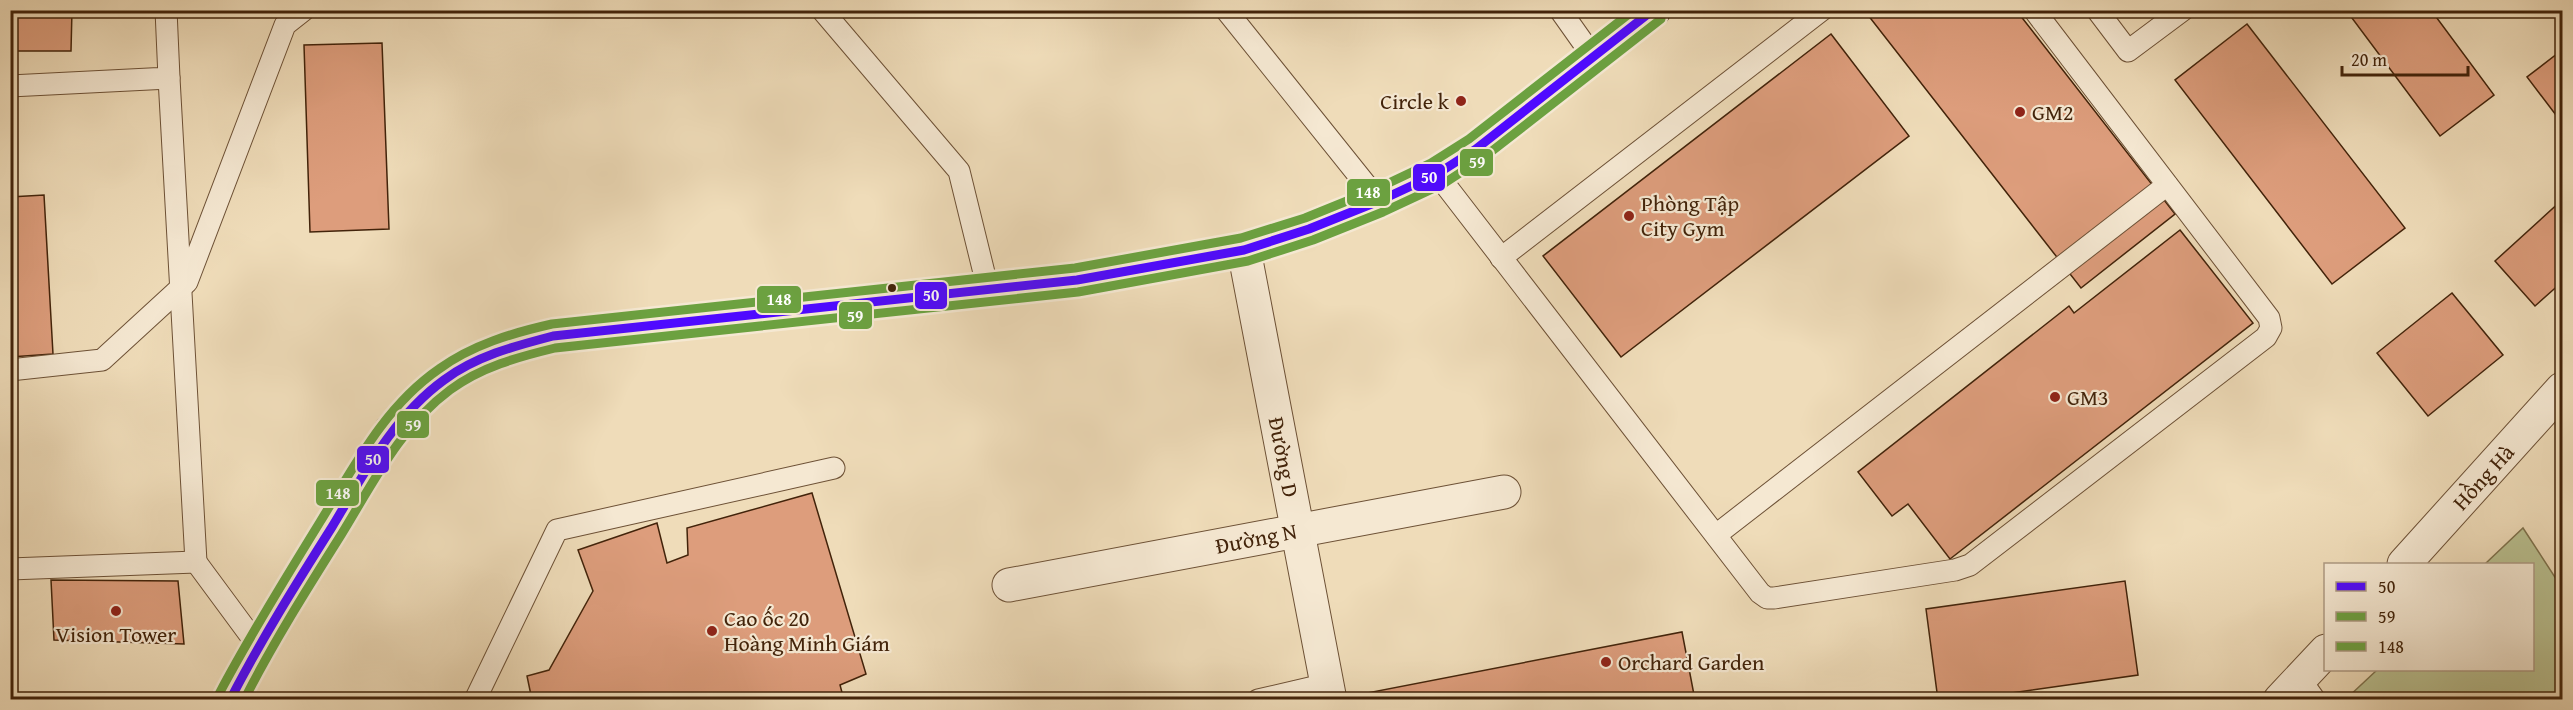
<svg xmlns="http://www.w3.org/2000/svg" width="2573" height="710" viewBox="0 0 2573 710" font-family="'Gentium Book Plus',serif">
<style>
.green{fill:#b9c090;stroke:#7e724d;stroke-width:1.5}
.building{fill:#dd9d7c;stroke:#42230a;stroke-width:1.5}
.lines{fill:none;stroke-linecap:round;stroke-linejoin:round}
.service-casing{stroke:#6d5136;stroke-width:23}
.minor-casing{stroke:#6d5136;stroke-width:35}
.tertiary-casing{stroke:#6d5136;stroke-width:35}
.secondary-casing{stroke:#42230a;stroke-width:35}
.service{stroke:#f5e8d2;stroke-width:21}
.minor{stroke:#f5e8d2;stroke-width:33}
.tertiary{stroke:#f5e8d2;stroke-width:33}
.secondary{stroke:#f5e8d2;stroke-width:33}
.bus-1-casing{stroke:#f5e8d2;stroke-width:14}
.bus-2-casing{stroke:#f5e8d2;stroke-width:14}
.bus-3-casing{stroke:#f5e8d2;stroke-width:14}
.bus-1{stroke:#4f0aff;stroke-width:9}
.bus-2{stroke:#6ca140;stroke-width:9}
.bus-3{stroke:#6ca140;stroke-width:9}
.poi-dot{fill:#8f2418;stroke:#f5e8d2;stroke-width:2}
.bus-dot{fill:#42230a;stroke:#f5e8d2;stroke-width:2}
.labels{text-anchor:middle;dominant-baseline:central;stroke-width:4.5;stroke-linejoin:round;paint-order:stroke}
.poi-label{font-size:22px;fill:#42230a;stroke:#f5e8d2;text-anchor:start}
.street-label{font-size:22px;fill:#42230a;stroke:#f5e8d2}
.line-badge{stroke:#f5e8d2;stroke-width:2}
.badge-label{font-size:16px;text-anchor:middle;font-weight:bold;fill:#fff}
</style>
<rect width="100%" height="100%" fill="#efdcb9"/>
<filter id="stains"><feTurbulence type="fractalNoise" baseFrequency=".00333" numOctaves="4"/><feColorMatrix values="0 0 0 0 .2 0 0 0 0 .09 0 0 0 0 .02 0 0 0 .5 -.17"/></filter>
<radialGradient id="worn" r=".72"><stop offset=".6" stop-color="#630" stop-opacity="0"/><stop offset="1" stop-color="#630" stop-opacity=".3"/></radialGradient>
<!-- green -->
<polygon class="green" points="2523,528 2562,588 2562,699 2346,699 2377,670 2532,670 2532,564 2485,564"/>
<!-- building -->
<g class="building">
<polygon points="10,10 72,10 71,51 10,51"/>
<polygon points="1864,10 2016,10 2175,214 2081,288"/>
<polygon points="2346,10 2431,10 2494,95 2440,136"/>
<polygon points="2247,24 2405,228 2332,284 2175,80"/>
<polygon points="1831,34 1909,136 1621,357 1543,256"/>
<polygon points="382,43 389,229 310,232 304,45"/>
<polygon points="2562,50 2562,123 2527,77"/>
<polygon points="44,195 53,354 10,357 10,197"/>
<polygon points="2562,200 2562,282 2535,306 2495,261"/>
<polygon points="2180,230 2253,323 1950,559 1908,504 1892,516 1858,472 2069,306 2074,313"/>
<polygon points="2452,293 2503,355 2428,416 2377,353"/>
<polygon points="812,493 866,674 840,685 844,700 532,700 527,676 549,670 593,591 578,550 657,523 667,563 688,555 687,528"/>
<polygon points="51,580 178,581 184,644 54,640"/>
<polygon points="2125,581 2138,675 1962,700 1938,700 1926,609"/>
<polygon points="1682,632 1695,700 1368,700 1367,693"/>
</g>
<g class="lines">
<defs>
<g id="service">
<polyline points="822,10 959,171 988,289"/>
<polyline points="1226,10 1379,201"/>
<polyline points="1560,10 1594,58"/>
<polyline points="2097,10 2128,51 2183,10"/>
<polyline points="169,78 196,562"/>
<polyline points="10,86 169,78 166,10"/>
<polyline points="1437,174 1760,593 1767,598 1774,598 1955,570 1970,565 2266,337 2271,328 2269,318 2034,10"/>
<polyline points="1501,258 1822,10"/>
<polyline points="10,370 102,360 187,282 285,25 304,10"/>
<polyline points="1716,535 2167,185"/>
<polyline points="196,562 258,646"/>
<polyline points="10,569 196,562"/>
<polyline points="2300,679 2315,700"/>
<polyline points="475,700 557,530 834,468"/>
<polyline points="1258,700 1327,684"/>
</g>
<g id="minor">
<polyline points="1244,250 1330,700"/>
<polyline points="1009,585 1504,492"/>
</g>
<g id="tertiary">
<polyline points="2404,564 2562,389"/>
<polyline points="2280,700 2326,651"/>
</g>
<path id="secondary" d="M230,700L258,646L391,431C440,372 479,353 553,336L1077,280L1244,250L1309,229L1379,201L1437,174L1476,149L1654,10"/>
</defs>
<!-- service casing -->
<use href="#service" class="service-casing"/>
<!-- minor casing -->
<use href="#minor" class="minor-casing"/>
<!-- tertiary casing -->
<use href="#tertiary" class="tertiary-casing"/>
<!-- secondary casing -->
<use href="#secondary" class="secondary-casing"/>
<!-- service -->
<use href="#service" class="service"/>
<!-- minor -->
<use href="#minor" class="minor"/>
<!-- tertiary -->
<use href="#tertiary" class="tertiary"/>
<!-- secondary -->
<use href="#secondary" class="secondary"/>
<defs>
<path id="bus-1" d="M230,700C261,640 296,584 332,527C364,474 393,417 444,380C476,356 515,346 553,336L1077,280L1244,250L1309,229L1379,201L1437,174L1476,149L1653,10"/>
<path id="bus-2" d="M244,700C273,643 307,589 341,535C373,483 400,427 450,390C481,367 518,357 555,348L1078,292L1248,261L1313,240L1383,212L1443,184L1483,158L1661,19"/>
<path id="bus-3" d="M219,694C250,635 285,579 320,522C354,467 384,407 439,369C472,345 512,333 552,324L1075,268L1241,238L1305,218L1374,190L1431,163L1469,139L1634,10"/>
</defs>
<!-- bus-1 casing -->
<use href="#bus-1" class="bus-1-casing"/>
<!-- bus-2 casing -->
<use href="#bus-2" class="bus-2-casing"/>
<!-- bus-3 casing -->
<use href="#bus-3" class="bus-3-casing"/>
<!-- bus-1 -->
<use href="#bus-1" class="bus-1"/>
<!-- bus-2 -->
<use href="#bus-2" class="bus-2"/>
<!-- bus-3 -->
<use href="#bus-3" class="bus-3"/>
</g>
<!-- markers -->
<g class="poi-dot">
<circle cx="1461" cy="101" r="6"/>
<circle cx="2020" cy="112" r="6"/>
<circle cx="1629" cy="216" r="6"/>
<circle cx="2055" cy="397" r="6"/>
<circle cx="116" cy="611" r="6"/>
<circle cx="712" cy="631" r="6"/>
<circle cx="1606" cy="662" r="6"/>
</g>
<circle class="bus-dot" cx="892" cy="288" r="5"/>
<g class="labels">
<!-- poi labels -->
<g class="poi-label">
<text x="1449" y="101" text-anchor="end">Circle k</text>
<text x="2032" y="112">GM2</text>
<text x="1641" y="203">Phòng Tập<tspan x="1641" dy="25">City Gym</tspan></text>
<text x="2067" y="397">GM3</text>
<text x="724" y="618">Cao ốc 20<tspan x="724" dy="25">Hoàng Minh Giám</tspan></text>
<text x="116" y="634" text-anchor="middle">Vision Tower</text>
<text x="1618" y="662">Orchard Garden</text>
</g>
<!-- street labels -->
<g class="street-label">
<text transform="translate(1284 457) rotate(79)">Đường D</text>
<text transform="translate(2483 477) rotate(-48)">Hồng Hà</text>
<text transform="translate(1256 538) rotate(-11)">Đường N</text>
</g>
</g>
<g class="line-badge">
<rect x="1459" y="148" width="35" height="29" rx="6" fill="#6ca140"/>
<rect x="1412" y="163" width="34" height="29" rx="6" fill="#4f0aff"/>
<rect x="1346" y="178" width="45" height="29" rx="6" fill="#6ca140"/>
<rect x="914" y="281" width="34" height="29" rx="6" fill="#4f0aff"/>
<rect x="756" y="285" width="46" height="29" rx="6" fill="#6ca140"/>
<rect x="838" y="301" width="35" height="29" rx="6" fill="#6ca140"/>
<rect x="396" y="410" width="34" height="29" rx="6" fill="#6ca140"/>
<rect x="356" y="445" width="34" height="29" rx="6" fill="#4f0aff"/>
<rect x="315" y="479" width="45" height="28" rx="6" fill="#6ca140"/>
</g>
<g class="badge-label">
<text x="1477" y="168">59</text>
<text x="1429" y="183">50</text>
<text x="1368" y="198">148</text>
<text x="931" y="301">50</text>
<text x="779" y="305">148</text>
<text x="855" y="322">59</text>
<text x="413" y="431">59</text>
<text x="373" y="465">50</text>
<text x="338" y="499">148</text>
</g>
<!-- margin -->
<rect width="2573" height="710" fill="none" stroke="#efdcb9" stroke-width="36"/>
<rect x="12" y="12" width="2549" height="686" fill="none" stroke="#42230a" stroke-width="3"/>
<rect x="18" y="18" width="2537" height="674" fill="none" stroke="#42230a" stroke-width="1.5"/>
<!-- legend -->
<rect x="2324" y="563" width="210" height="108" fill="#f5e8d2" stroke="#ad9982" stroke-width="1.5"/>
<rect x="2336" y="582" width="30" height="9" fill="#4f0aff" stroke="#ad9982" stroke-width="1.5"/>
<text x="2378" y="593" font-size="18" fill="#42230a">50</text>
<rect x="2336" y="612" width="30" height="9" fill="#6ca140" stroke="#ad9982" stroke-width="1.5"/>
<text x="2378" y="623" font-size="18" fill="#42230a">59</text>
<rect x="2336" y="642" width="30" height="9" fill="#6ca140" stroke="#ad9982" stroke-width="1.5"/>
<text x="2378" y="653" font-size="18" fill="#42230a">148</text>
<!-- scale -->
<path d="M2342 66v9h126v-9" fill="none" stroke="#42230a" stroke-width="3"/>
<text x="2351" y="66" font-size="18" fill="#42230a" stroke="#f5e8d2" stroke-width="4.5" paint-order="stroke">20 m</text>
<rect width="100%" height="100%" filter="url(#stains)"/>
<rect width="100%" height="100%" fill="url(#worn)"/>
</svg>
